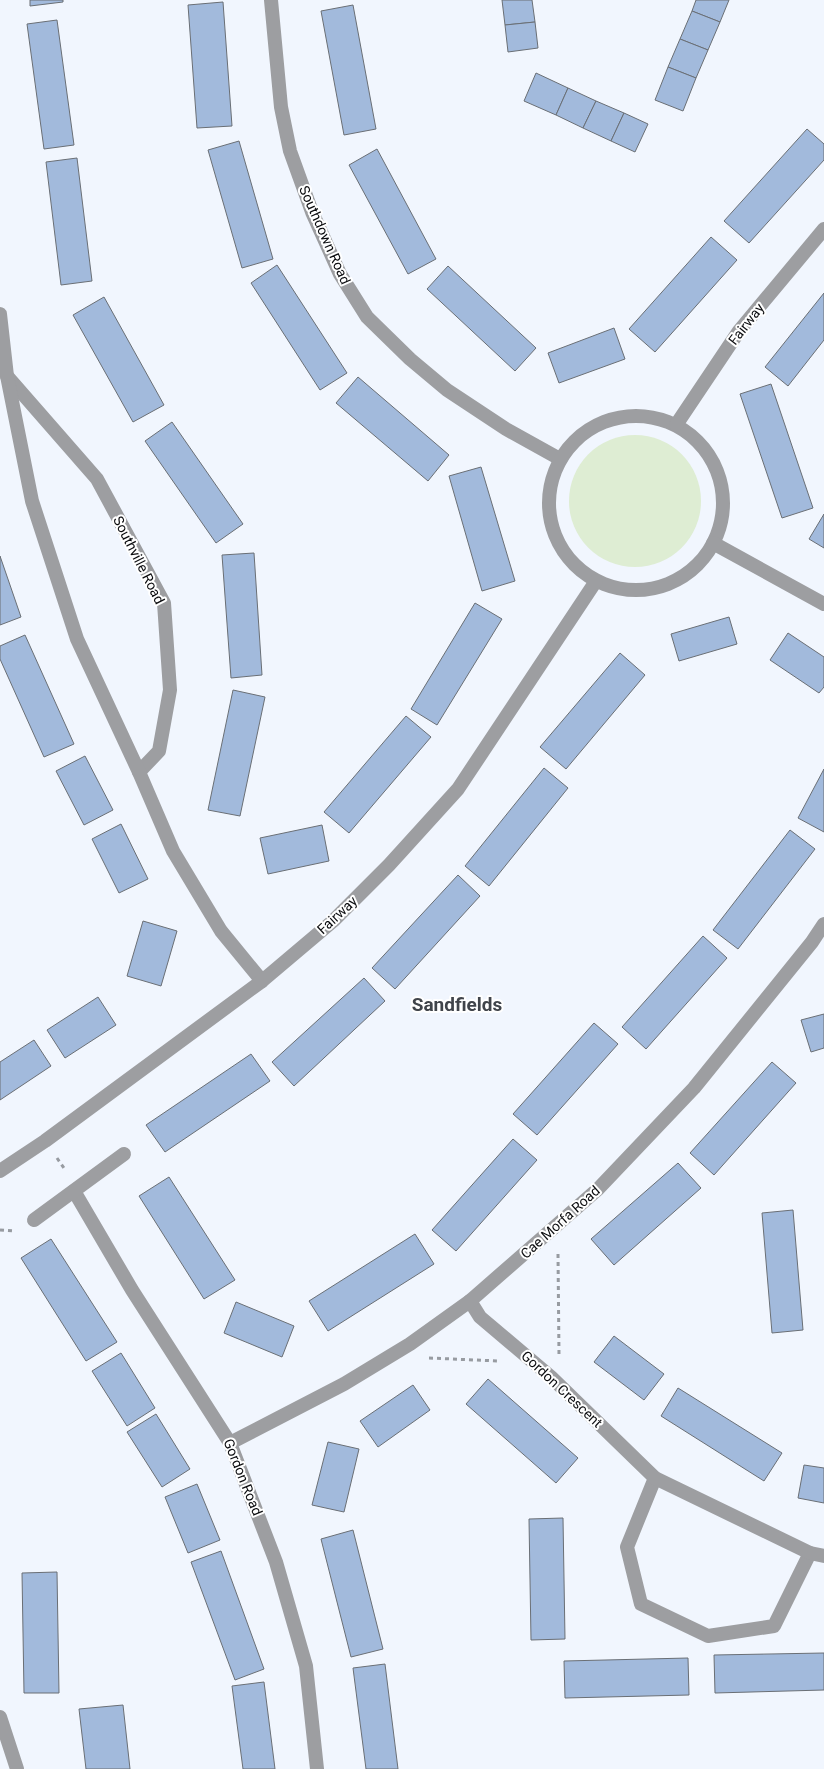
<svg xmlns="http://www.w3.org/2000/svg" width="824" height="1769" viewBox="0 0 824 1769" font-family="Roboto,sans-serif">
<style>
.green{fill:#deedd3}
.building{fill:#a2badc;stroke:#6a6f75}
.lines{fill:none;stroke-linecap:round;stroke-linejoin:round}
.path{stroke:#979ba1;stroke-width:3;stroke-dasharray:4 4;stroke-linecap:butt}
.service{stroke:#9d9ea1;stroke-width:14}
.minor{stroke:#9d9ea1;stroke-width:14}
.labels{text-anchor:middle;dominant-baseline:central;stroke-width:4;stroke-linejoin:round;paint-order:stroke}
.street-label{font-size:14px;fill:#0a0b0e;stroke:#fff}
.district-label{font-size:19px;font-weight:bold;fill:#40444a;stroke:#fff}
</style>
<rect width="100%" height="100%" fill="#f1f6fe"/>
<!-- green -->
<circle class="green" cx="635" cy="501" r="66"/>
<!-- building -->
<g class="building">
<polygon points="30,0 63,0 63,2 30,6"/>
<polygon points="502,0 532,0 535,22 505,25"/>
<polygon points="696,0 729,0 720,22 692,11"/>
<polygon points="223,2 232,126 197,128 188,5"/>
<polygon points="353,5 376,129 344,135 321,11"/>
<polygon points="692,11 720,22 708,50 680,39"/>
<polygon points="57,20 74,145 44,149 27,24"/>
<polygon points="535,22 538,48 508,52 505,25"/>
<polygon points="680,39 708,50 696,78 668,67"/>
<polygon points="668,67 696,78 683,111 655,100"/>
<polygon points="536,73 568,88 556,115 524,101"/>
<polygon points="568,88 596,101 583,128 556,115"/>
<polygon points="596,101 624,113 611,141 583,128"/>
<polygon points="624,113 648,124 635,152 611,141"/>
<polygon points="807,129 824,144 824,160 749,243 724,221"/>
<polygon points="239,141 273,259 242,268 208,150"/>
<polygon points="377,149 436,259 408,274 349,165"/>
<polygon points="77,158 92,281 61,285 46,162"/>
<polygon points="711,237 737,260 655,352 629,329"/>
<polygon points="277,265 347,373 320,390 251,283"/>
<polygon points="448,266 536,348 515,371 427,289"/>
<polygon points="824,293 824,340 788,386 765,367"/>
<polygon points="104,297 164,405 133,422 73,315"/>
<polygon points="614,328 625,359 559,383 548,353"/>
<polygon points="358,377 449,455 428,481 336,403"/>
<polygon points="771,384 813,508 782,518 740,394"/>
<polygon points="172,422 243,524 216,543 145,441"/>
<polygon points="481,467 515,581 482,591 449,476"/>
<polygon points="824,514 824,548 809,539"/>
<polygon points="254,553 262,675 231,678 222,555"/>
<polygon points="0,556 21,617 0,625"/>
<polygon points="475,603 502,619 437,725 411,709"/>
<polygon points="729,617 737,644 679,661 671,634"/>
<polygon points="788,633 824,657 824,687 819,693 770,660"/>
<polygon points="25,635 74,744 44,757 0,659 0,646"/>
<polygon points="620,653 645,675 566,769 540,747"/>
<polygon points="233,690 265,697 240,816 208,810"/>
<polygon points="406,716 431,737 349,833 324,812"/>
<polygon points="85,756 113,810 84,825 56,771"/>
<polygon points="544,768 568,788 489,886 465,866"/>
<polygon points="824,769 824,832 798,818"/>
<polygon points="121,824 148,879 119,893 92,839"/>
<polygon points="322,825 329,861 268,874 260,838"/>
<polygon points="790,830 815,849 738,949 713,930"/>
<polygon points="458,875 480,896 395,989 372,968"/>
<polygon points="143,921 177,931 161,986 127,976"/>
<polygon points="703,936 727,958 646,1049 622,1027"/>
<polygon points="364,978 385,1001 294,1086 272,1062"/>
<polygon points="98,997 116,1025 65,1058 47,1030"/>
<polygon points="824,1014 824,1048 811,1052 801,1020"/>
<polygon points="594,1023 618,1044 537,1135 513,1114"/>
<polygon points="34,1040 51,1066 0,1100 0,1062"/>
<polygon points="251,1054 270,1081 165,1152 146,1125"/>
<polygon points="772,1062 796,1083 714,1175 690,1153"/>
<polygon points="513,1139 537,1160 456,1251 432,1230"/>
<polygon points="678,1163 701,1188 614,1265 591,1239"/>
<polygon points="169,1177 235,1280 204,1299 139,1196"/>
<polygon points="793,1210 803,1330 772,1333 762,1213"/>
<polygon points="415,1234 434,1264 328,1331 309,1301"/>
<polygon points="51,1239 117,1342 86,1361 21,1258"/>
<polygon points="236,1302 294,1326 282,1357 224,1333"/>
<polygon points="614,1336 664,1374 644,1400 594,1362"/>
<polygon points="121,1353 155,1408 127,1426 92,1371"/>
<polygon points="488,1379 578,1458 556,1483 466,1404"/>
<polygon points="413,1385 430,1410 378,1447 360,1421"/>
<polygon points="678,1388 782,1453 764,1481 661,1416"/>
<polygon points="156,1414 190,1469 162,1487 127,1432"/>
<polygon points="328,1442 359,1449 344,1512 312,1505"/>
<polygon points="804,1465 824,1468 824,1503 798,1498"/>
<polygon points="197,1484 220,1540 188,1553 165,1497"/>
<polygon points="563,1518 565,1639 531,1640 529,1519"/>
<polygon points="353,1530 383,1649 351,1657 321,1539"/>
<polygon points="221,1551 264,1669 235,1680 191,1562"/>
<polygon points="57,1572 59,1693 24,1693 22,1573"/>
<polygon points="824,1653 824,1690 715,1693 714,1655"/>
<polygon points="688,1658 689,1695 565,1698 564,1661"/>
<polygon points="385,1664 398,1769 366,1769 353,1668"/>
<polygon points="264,1682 275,1769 243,1769 232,1686"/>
<polygon points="123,1705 130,1769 86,1769 79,1709"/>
</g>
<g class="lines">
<!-- path -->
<g class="path">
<polyline points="57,1158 66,1171"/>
<polyline points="0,1230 14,1231"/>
<polyline points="558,1254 559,1355"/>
<polyline points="429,1358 498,1361"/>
</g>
<!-- service -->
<g class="service">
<polyline points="7,376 97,479 164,603 170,690 159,751 139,772"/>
<polyline points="655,1478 627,1547 641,1604 708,1636 774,1626 810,1553"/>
</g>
<!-- minor -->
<g class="minor">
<polyline points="271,0 281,107 290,151 312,212 340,274 367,317 410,359 447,390 506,429 560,459"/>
<polyline points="0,314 7,376 32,501 77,639 139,772 173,851 221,931 262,981"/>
<circle cx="636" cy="503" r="87"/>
<polyline points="676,425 739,331 824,229"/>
<polyline points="713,543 824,604"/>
<polyline points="0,1171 45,1141 262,981 333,921 389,865 458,789 596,581"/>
<polyline points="74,1191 132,1290 230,1443 276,1562 306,1666 317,1769"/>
<polyline points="34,1220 124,1154"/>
<polyline points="470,1301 480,1317 551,1377 655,1478 810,1553 824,1556"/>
<polyline points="230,1443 344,1384 410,1344 470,1301 598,1189 694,1088 812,942 824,924"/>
<polyline points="0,1717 17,1769"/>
</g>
</g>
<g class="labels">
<!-- street labels -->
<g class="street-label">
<text transform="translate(325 235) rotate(66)">Southdown Road</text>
<text transform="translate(746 324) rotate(-52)">Fairway</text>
<text transform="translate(139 560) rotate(63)">Southville Road</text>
<text transform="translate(337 915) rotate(-43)">Fairway</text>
<text transform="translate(560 1222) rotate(-42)">Cae Morfa Road</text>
<text transform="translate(562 1389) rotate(43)">Gordon Crescent</text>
<text transform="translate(243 1477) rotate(68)">Gordon Road</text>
</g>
<!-- district labels -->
<g class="district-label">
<text x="457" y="1004">Sandfields</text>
</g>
</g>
</svg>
